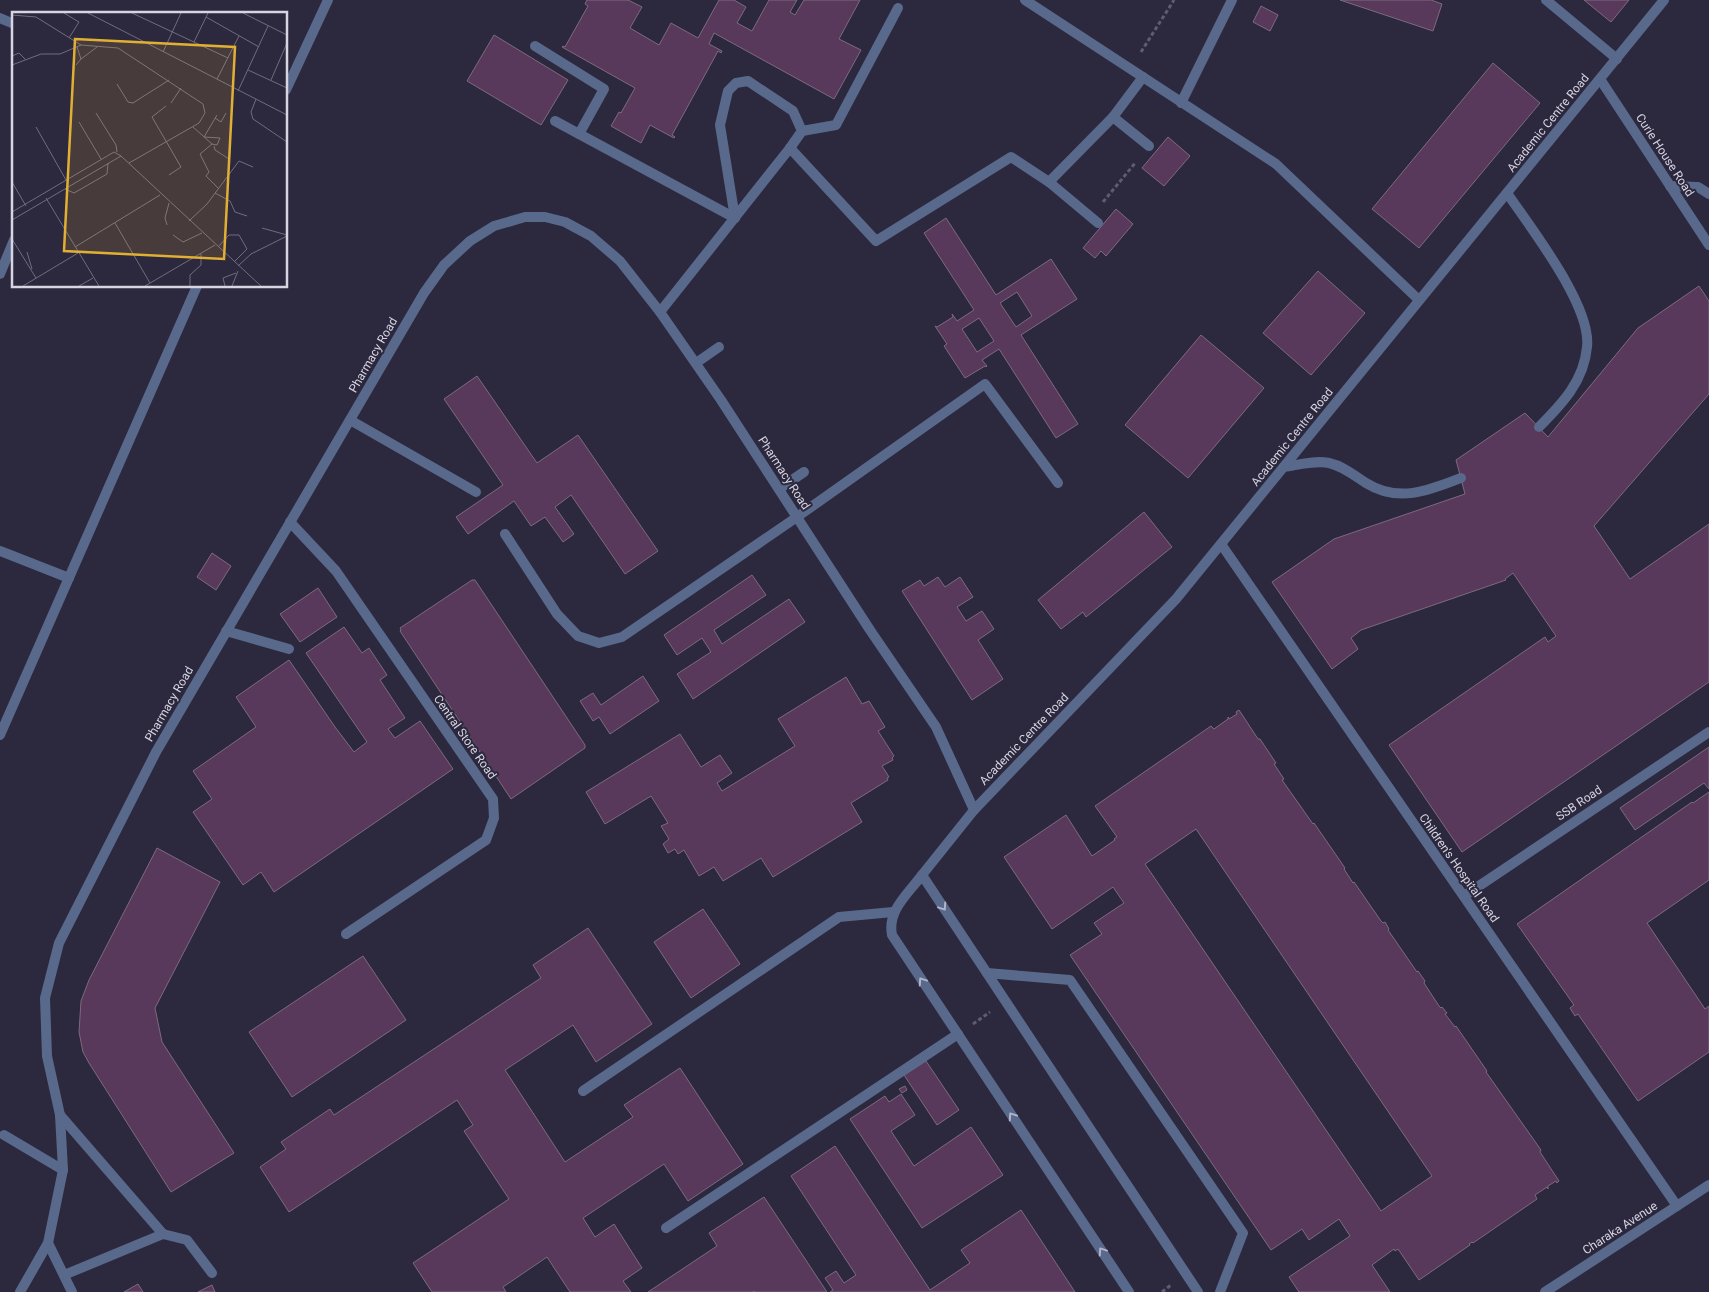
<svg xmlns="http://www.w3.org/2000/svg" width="1709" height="1292" viewBox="0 0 1709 1292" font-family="Roboto,sans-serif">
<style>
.building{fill:#59395b;stroke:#7d6a7f;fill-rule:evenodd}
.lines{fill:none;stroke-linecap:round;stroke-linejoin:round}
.path{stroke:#605c6f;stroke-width:3;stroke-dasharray:4 2.5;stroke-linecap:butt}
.lane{stroke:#58698b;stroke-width:10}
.street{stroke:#58698b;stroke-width:10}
.oneway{stroke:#b1b4c9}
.labels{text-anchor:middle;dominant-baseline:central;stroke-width:4;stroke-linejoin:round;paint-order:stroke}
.street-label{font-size:12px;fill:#d7d4e3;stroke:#2c283d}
.inset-road{fill:none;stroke:#706d7f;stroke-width:1}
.view{fill:#e1af34;fill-opacity:0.15;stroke:#e1af34;stroke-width:2.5}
.inset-edge{fill:none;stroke:#d7d4e3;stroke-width:2.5}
</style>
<rect width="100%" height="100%" fill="#2c283d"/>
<!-- building -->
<g class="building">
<polygon points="587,0 628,0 642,7 630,28 659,45 671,23 698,38 719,0 734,0 746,7 737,23 752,31 769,0 797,0 790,12 795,15 804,0 860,0 839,39 861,50 834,99 714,33 709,44 722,51 721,53 718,51 712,62 672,135 675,137 674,138 650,125 641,143 611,126 619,112 621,113 635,88 562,47 563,46 565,47 588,6 585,4"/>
<polygon points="1340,0 1431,0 1442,4 1433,31"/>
<polygon points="1584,0 1629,0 1611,22"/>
<polygon points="1261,6 1278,15 1270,31 1253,22"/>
<polygon points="494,35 568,80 541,125 467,81"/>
<polygon points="1493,63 1540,103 1419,248 1372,209"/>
<polygon points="1168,137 1190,156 1164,186 1142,168"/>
<polygon points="1116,209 1133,224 1106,256 1101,251 1095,258 1083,248"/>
<path d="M946,218L996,295L1051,259L1077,299L1021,335L1078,424L1056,438L999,349L982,360L987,366L986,367L985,366L965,378L944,346L947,344L935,326L937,327L953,317L952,314L957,321L974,310L924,233ZM1017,292L1032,316L1016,327L1000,303ZM979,318L994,341L977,352L962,329Z"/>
<polygon points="1318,271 1365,313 1311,375 1263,333"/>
<polygon points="1699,286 1709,301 1709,394 1594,526 1630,579 1709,524 1709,682 1462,852 1389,745 1545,637 1548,642 1556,636 1513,573 1505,579 1506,580 1361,630 1351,638 1358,649 1332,669 1272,582 1334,539 1465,494 1456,460 1525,413 1548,437 1638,328"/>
<polygon points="1201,335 1264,388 1188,478 1125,425"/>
<polygon points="477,376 537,463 578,435 658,551 625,574 571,495 555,507 574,534 563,542 545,517 531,526 514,501 468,534 456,517 503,485 444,399"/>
<polygon points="1144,512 1172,547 1086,617 1083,612 1061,629 1038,600"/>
<polygon points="212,553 231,566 216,590 197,577"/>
<polygon points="752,575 766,595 714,630 722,644 789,599 805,622 693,699 677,674 711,652 702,638 677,655 664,635"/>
<polygon points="938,577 945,587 960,577 973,597 957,607 966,621 982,611 994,629 978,640 1003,679 972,700 902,591 920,580 924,586"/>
<polygon points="472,580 475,580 585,745 585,748 511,799 400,631 401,630 400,628"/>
<polygon points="318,588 337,617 300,642 280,614"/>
<polygon points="344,627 362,653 369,648 387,675 380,680 405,718 388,729 395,738 420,721 453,769 274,892 261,872 243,885 193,812 212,799 193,771 256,727 236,697 289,660 335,727 354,752 367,742 306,653"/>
<polygon points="643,676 659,701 610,734 599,717 593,721 580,701 593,693 601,705"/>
<polygon points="846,677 862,704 869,701 885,727 878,731 894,756 892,758 893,760 882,766 889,777 887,778 888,780 851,803 862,822 773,877 761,858 723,881 714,867 699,876 684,850 678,854 675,849 668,853 663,844 669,839 661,826 668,823 651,796 605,824 586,792 680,734 701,767 720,755 732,773 717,783 722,791 795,746 778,719"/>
<path d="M1239,710L1258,739H1260L1276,763L1274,764L1284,779L1282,780L1313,824L1314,823L1345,868L1344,869L1353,883L1354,882L1381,921L1383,923L1385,922L1389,929L1388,930L1417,972L1418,971L1425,981L1424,983L1439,1006L1441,1008L1442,1007L1447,1013L1445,1014L1455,1027L1456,1026L1487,1071L1486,1072L1541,1150L1540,1152L1559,1181L1557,1183L1556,1181L1548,1186V1189L1547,1187L1535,1195L1537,1199L1473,1243L1472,1242L1469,1244L1470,1245L1419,1280L1398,1249L1395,1251L1394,1249L1372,1265L1390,1292H1299L1289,1277L1350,1236L1339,1219L1309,1240L1302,1229L1271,1250L1070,955L1102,934L1094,923L1124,903L1113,887L1052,929L1004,857L1066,815L1092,856L1115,840L1114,839L1117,837L1095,806L1211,726L1214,729L1228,719V717L1229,719L1237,714L1236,712ZM1196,829L1432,1176L1381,1211L1145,864Z"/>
<polygon points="1709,747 1709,789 1704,783 1635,830 1620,808"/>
<polygon points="1709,792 1709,880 1647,923 1705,1009 1709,1006 1709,1052 1638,1101 1578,1014 1575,1016 1570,1008 1574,1005 1517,924 1692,802 1693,803"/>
<polygon points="157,848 220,882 155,1008 162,1042 234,1153 171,1192 89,1063 83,1052 79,1032 81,1001 89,980"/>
<polygon points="703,909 740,964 691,998 654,942"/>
<polygon points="588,928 652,1024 596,1062 573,1025 505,1070 565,1162 633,1117 624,1105 680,1068 743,1164 688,1201 664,1164 583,1218 595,1237 614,1224 642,1268 623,1281 631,1292 570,1292 547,1257 503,1287 506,1292 432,1292 413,1263 509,1199 464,1131 473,1125 457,1100 289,1212 260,1167 286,1149 281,1142 330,1109 334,1115 541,978 533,965"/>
<polygon points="363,956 406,1020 292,1097 249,1032"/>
<polygon points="926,1061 959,1110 937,1125 904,1075"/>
<polygon points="905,1086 907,1090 902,1093 899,1089"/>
<polygon points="901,1094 915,1115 891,1131 914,1166 971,1127 1003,1175 922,1228 850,1119 885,1096 889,1102"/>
<polygon points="835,1146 930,1290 970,1263 961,1250 1021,1210 1075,1292 830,1292 833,1290 825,1278 836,1271 844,1283 856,1275 791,1176"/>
<polygon points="764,1197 827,1292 755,1292 754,1291 752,1292 648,1292 717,1246 709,1233"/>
<polygon points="138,1284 143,1292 124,1292"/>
<polygon points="212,1285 215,1292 198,1292"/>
</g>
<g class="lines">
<!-- path -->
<g class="path">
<polyline points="1141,52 1174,0"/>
<polyline points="1103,202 1136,162"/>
<polyline points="973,1024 990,1012"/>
<polyline points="1162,1292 1171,1285"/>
</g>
<!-- lane -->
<g class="lane">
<polyline points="1025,0 1276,164 1419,300"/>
<polyline points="1546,0 1617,59"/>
<polyline points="535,46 604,89 579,134"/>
<polyline points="1600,79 1709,245"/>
<polyline points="1181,103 1232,0"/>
<polyline points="1113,117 1149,146"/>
<polyline points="555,121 735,218"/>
<polyline points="802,131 836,125 898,8"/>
<polyline points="1049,182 1098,223"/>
<polyline points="1670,186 1698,187 1709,194"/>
<path d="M1507,193C1530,227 1592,306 1587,347C1584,381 1562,404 1539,427"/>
<polyline points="735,218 720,125 728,91 736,83 748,81 793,111 802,131 790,148"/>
<polyline points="660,312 790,148 876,241 1011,157 1049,182 1113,117 1143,77"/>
<polyline points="696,363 719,347"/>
<polyline points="350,420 476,492"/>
<path d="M1284,467C1298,465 1315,460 1329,463C1343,466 1355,476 1366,483C1398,503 1428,491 1461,478"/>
<polyline points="779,489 804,472"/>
<polyline points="290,522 336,571 493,799 494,818 486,840 346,934"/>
<polyline points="505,534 557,614 578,636 599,643 622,637 797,517 985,384 1058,483"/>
<polyline points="1221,544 1677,1206"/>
<polyline points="226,631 289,649"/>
<polyline points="1464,896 1709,732"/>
<polyline points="987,973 1070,980 1243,1233 1220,1292"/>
<polyline points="583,1091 839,917 893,912"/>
<polyline points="60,1115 163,1234"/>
<polyline points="4,1135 63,1170"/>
<polyline points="666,1228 958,1034"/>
<polyline points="64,1275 163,1234 187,1240 212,1273"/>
</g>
<!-- street -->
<g class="street">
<polyline points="0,18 14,24"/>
<polyline points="286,90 328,0"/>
<polyline points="0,274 14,240"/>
<polyline points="0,551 69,578"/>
<polyline points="0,735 197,286"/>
<polyline points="922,875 974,810 1176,599 1664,0"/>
<polyline points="48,1243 72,1292"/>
<polyline points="20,1292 48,1243 63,1170 60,1115 47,1056 45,998 59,943 156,752 424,293 444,265 470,241 494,226 525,217 545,217 565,222 591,236 620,261 660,312 721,400 870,630 936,727 974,810"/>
<path d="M1129,1292L892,935C887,910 909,893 922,875L1198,1292"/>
<polyline points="1545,1292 1709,1185"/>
</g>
</g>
<!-- one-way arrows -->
<defs><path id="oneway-chevron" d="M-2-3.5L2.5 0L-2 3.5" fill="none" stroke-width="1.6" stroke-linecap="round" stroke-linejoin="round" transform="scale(1.25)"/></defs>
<g class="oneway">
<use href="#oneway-chevron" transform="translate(943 907) rotate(56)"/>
<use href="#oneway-chevron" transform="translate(922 981) rotate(-124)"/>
<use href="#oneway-chevron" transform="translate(1012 1116) rotate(-124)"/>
<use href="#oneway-chevron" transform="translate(1102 1251) rotate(-124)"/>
</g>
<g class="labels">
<!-- street labels -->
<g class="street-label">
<text transform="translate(1548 123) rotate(-51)">Academic Centre Road</text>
<text transform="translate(1665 155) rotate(57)">Curie House Road</text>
<text transform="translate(373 355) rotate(-60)">Pharmacy Road</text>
<text transform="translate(1292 437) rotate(-51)">Academic Centre Road</text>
<text transform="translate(784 473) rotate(57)">Pharmacy Road</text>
<text transform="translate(169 704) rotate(-60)">Pharmacy Road</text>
<text transform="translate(465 737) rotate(55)">Central Store Road</text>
<text transform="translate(1024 739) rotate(-46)">Academic Centre Road</text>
<text transform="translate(1579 803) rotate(-34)">SSB Road</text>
<text transform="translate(1459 868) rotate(55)">Children's Hospital Road</text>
<text transform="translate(1620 1228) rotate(-33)">Charaka Avenue</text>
</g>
</g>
<!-- overview -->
<g transform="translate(12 12)">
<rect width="275" height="275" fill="#2c283d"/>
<path class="inset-road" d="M52,1L67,10L57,26M76,1L275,103M120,1L216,46M231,1L275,23M0,3L24,5L69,33L106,36L191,92L193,101L187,111L117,151M194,5L247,35M182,30L196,1M151,40L169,1M0,44L7,41L13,47M69,47L85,35M0,53L29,42H48L69,33M64,53L69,47L65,35M236,58L275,76M205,67L227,24M259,68L275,31M105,72L116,90L121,91L157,68M226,79L256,14M244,87L239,100L241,107L275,130M159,91L169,76M154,94L140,105L169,155L157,163M84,101L104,133L105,140M203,106L209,110L214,101M67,110L89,147M24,115L54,168M181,115L200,132L188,142L197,160L194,164L206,176M192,125L208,126L205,133L200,132M192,125L205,103M202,134L203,138L217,147M109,144L249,274M0,170L14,194M53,177L62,181L95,162L96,151M203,181L218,189L223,200L235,204M34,186L87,274M0,200L102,140L109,144L0,208M177,209L195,192L227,149L241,155M103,211L138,271M155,213L153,206L157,191M250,216L275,223M161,223L171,230L190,221M0,227L24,266M63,235L148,183M206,235L217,223H227L235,237L222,250M15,240L20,257M226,254L239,242L275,224M11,274L66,241M67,274L81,266M133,274L203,233M178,274V263L189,253V242M213,274L211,266L224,261M220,274L226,259"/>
<path class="view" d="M63,27L223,35L212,247L52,239Z"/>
<rect width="275" height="275" class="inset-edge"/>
</g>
</svg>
